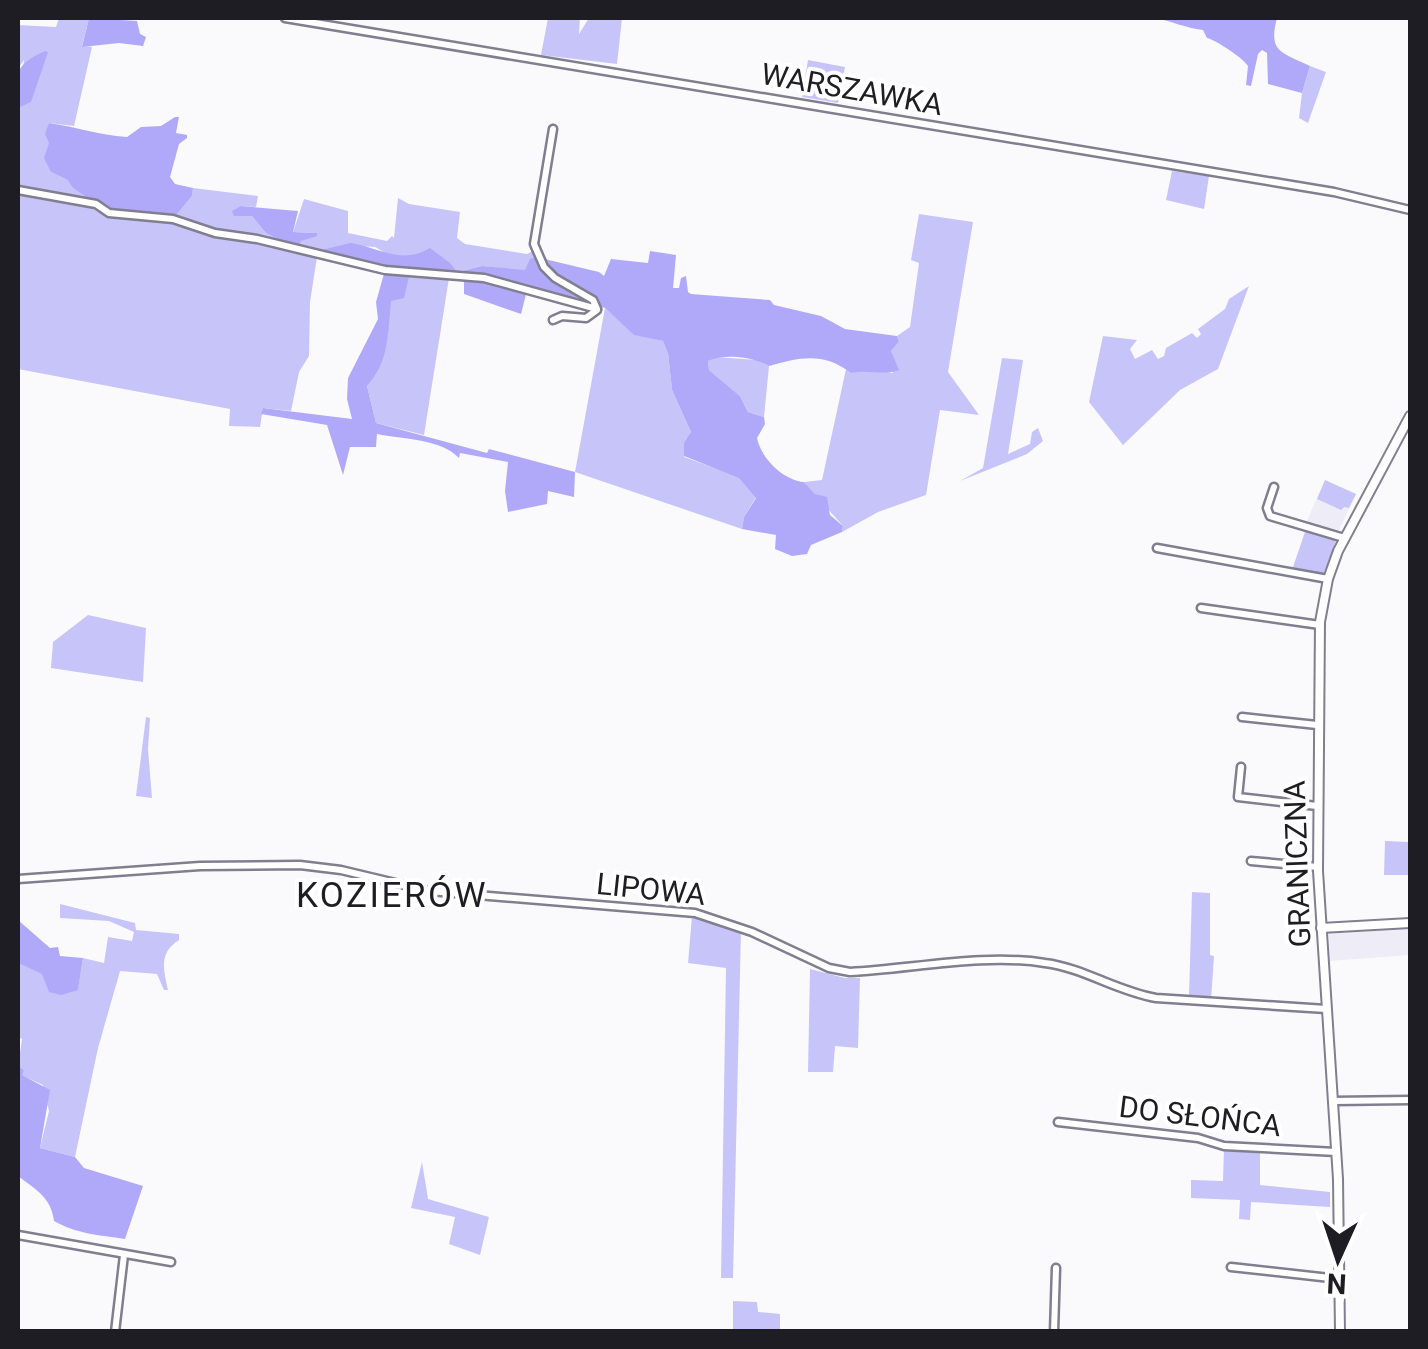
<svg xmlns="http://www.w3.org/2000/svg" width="1428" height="1349" viewBox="0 0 1428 1349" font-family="Roboto,sans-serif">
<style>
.built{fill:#eeedf7}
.green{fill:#c7c4fa}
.forest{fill:#b0a9f9}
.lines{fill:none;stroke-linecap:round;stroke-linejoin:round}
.minor-casing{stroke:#807f8f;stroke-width:11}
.tertiary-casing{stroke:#807f8f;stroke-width:12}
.minor{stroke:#fff;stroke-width:6}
.tertiary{stroke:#fff;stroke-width:8}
.labels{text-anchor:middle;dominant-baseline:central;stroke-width:8;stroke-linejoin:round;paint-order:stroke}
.street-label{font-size:30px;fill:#1d1d23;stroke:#fff}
.quarter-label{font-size:35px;letter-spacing:2.5px;fill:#1d1d23;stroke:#fff}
</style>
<rect width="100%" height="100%" fill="#fafafd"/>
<!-- built -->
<g class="built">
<polygon points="1325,480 1356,494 1339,530 1333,532 1306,523"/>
<polygon points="1374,928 1410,929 1410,955 1330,961 1329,932"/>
</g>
<!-- green -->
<g class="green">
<polygon points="59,18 89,18 82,46 92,47 74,126 49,123 51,172 69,180 72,187 173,219 192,196 193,188 258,196 256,207 241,206 246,214 252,216 265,232 301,241 317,233 293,232 304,199 348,211 348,233 387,241 392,236 394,238 398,198 409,204 460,212 457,238 465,244 527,254 531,252 538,207 538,239 546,260 536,257 525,271 482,266 456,272 419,255 393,257 375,247 346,245 309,252 317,257 310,302 309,356 299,372 291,411 263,408 260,427 229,426 230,409 18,369 18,113 24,60 18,69 18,25 56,27"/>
<polygon points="548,18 580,18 579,34 589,18 622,18 617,64 541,55"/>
<polygon points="808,60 845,67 838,103 802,97"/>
<polygon points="1310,66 1326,72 1308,123 1299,118 1302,93"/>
<polygon points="1172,171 1209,176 1204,209 1166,200"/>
<polygon points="919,214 973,222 948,372 979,415 940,410 926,495 878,512 842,532 843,526 804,482 822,480 846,369 851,373 864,369 893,373 891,351 899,342 897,336 910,327 919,263 911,260"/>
<path d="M409,271L449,278L424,435L376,423L367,386C394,358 380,331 391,300C395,290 404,280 409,271Z"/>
<polygon points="1249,286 1218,369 1180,390 1123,445 1089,402 1103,336 1137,340 1130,349 1135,359 1152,350 1158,359 1164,356 1166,348 1192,333 1197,338 1201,334 1198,329 1225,309 1229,299"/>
<polygon points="605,308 634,334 663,341 668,352 672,390 691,432 684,457 739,477 756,497 744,517 742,529 575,472"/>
<polygon points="715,357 758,360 769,366 764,417 748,412 740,396 709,370 708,361"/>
<polygon points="1002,358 1023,360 1008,454 1030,444 1032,432 1038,428 1043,441 1027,454 960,481 983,468"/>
<polygon points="1325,480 1356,494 1349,508 1344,507 1341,510 1317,499"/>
<polygon points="1306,529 1337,538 1323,576 1292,570"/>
<polygon points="88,615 146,628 143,682 51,668 53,642"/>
<polygon points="146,717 150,718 148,749 152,798 136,796"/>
<polygon points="1385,841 1410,842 1410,875 1384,875"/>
<polygon points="1192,892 1210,893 1210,955 1214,956 1211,1000 1189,996"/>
<path d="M60,904L135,923L136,930L179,934V940C159,953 163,968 168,990H164L157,974L120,971L98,1048L75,1157L40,1148L49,1111L43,1085L21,1075L24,1070L18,1066L22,1039L18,1037V963L78,989L83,958L104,963L108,937L132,941L134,932L109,921L60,918Z"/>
<polygon points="692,916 741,930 733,1278 721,1278 726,968 688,963"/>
<polygon points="810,969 845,978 860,978 858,1048 835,1046 833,1072 808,1072"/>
<polygon points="1224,1149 1260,1151 1260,1185 1330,1192 1330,1207 1251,1202 1250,1220 1239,1219 1240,1200 1191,1198 1191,1180 1223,1181"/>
<polygon points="422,1162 428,1199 489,1217 480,1255 449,1244 455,1217 411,1208"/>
<polygon points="733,1301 757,1302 758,1312 780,1314 780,1331 733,1331"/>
</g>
<!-- forest -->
<g class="forest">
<polygon points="89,18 137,21 140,34 146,37 143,46 119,43 82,47"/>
<path d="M1154,18H1277C1268,52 1281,52 1310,66L1302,93L1268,84L1267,53L1262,50L1258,54L1251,86L1246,85L1248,66C1243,58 1216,40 1207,38L1203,30C1185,28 1172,21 1154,18Z"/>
<path d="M45,51L48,52L31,102L20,107L18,113C17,78 9,67 45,51Z"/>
<path d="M175,117H179L176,133L187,135V138L179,144L170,177L175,184L193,188L192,196L173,219L109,213L72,187L68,180L51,172L44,158L49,143L45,134L49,123C77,127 98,135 127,137L141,127L161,126Z"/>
<polygon points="241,206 298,211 293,232 317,233 317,236 301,241 297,250 265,232 252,216 234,216 232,211"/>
<path d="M351,243C380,248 402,265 430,248L450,263L457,272L482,266L525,270L530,259L536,257L599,272L604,276L611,259L648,263L650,251L676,255L673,288H679L681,278L686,276L688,292L691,294L770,300L774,305L821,316L845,329L897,336L899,342L891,351L899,370C885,376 867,369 851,373C824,352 800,357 769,366C753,357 725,353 708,361L709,370L740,396L748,412L764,417L765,424L757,438C761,458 783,480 804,482L815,494L827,497L830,515L843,526L842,532L811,545L807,554L792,556L775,549L776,535L742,529L744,517L756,498L739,478L684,456V443L691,432L672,390L668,353L663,341L634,335L605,308L597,305L527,290L521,314L464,294V281L410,272L404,298L391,301C388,331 389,364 367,386L376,423L487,453L489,449L575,472L574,497L548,491L547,504L508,512L505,491L508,462L460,453L459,458C442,439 402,439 377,434L376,447H350L343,475L327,425L261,414L263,408L352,419L347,399L348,378L378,319L376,302L385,270L317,257L307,253Z"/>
<polygon points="18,920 50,948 58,947 60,956 83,958 78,990 61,995 49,992 42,974 18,963"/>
<path d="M18,1066L24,1070L22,1075L50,1090L40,1148L75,1157L84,1168L143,1186L125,1239C99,1235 77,1234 54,1221C51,1197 36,1190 18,1176Z"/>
</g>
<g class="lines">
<defs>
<g id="minor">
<polyline points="285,18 1334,192 1410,210"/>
<polyline points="18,190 96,204 109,213 173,219 215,233 257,239 385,270 484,278 597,309 593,300 555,278 544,267 534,244 553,129"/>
<polyline points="553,320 562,316 586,318 597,310"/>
<polyline points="1274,487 1267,508 1270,516 1344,538"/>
<polyline points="1157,548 1328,579"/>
<polyline points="1201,608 1320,625"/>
<polyline points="1242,717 1317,725"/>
<polyline points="1241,767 1238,797 1317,806"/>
<polyline points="1251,861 1318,867"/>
<path d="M18,879L200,866L300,865L341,870L429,891L695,913L752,932L829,968L850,972C912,969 984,953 1045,963C1084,968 1116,991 1156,998L1326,1009"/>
<polyline points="1333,1101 1410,1100"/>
<polyline points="1058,1122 1198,1138 1224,1146 1336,1152"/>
<polyline points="18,1235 171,1262"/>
<polyline points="1231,1267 1339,1279"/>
<polyline points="115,1332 124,1255"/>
<polyline points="1054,1332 1056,1268"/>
</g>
<g id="tertiary">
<polyline points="1321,928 1410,923"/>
<polyline points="1340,1332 1338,1179 1318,871 1320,622 1328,579 1338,551 1410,416"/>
</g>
</defs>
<!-- minor casing -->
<use href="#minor" class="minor-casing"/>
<!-- tertiary casing -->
<use href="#tertiary" class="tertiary-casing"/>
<!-- minor -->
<use href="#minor" class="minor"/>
<!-- tertiary -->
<use href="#tertiary" class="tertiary"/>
</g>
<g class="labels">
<!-- street labels -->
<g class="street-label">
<text transform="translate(852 89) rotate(10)">WARSZAWKA</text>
<text transform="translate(1297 864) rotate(-92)">GRANICZNA</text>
<text transform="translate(651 889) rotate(6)">LIPOWA</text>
<text transform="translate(1200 1116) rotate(7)">DO SŁOŃCA</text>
</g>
<!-- quarter labels -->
<g class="quarter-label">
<text x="392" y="895">KOZIERÓW</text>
</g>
</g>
<!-- border -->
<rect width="1428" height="1349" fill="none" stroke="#1d1d23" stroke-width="40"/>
<!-- north arrow -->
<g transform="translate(1338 1259) rotate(183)" stroke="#ffffff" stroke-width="8" paint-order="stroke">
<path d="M0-8L18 38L0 25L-18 38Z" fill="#1d1d23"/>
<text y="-15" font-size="28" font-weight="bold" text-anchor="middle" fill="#1d1d23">N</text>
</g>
</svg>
